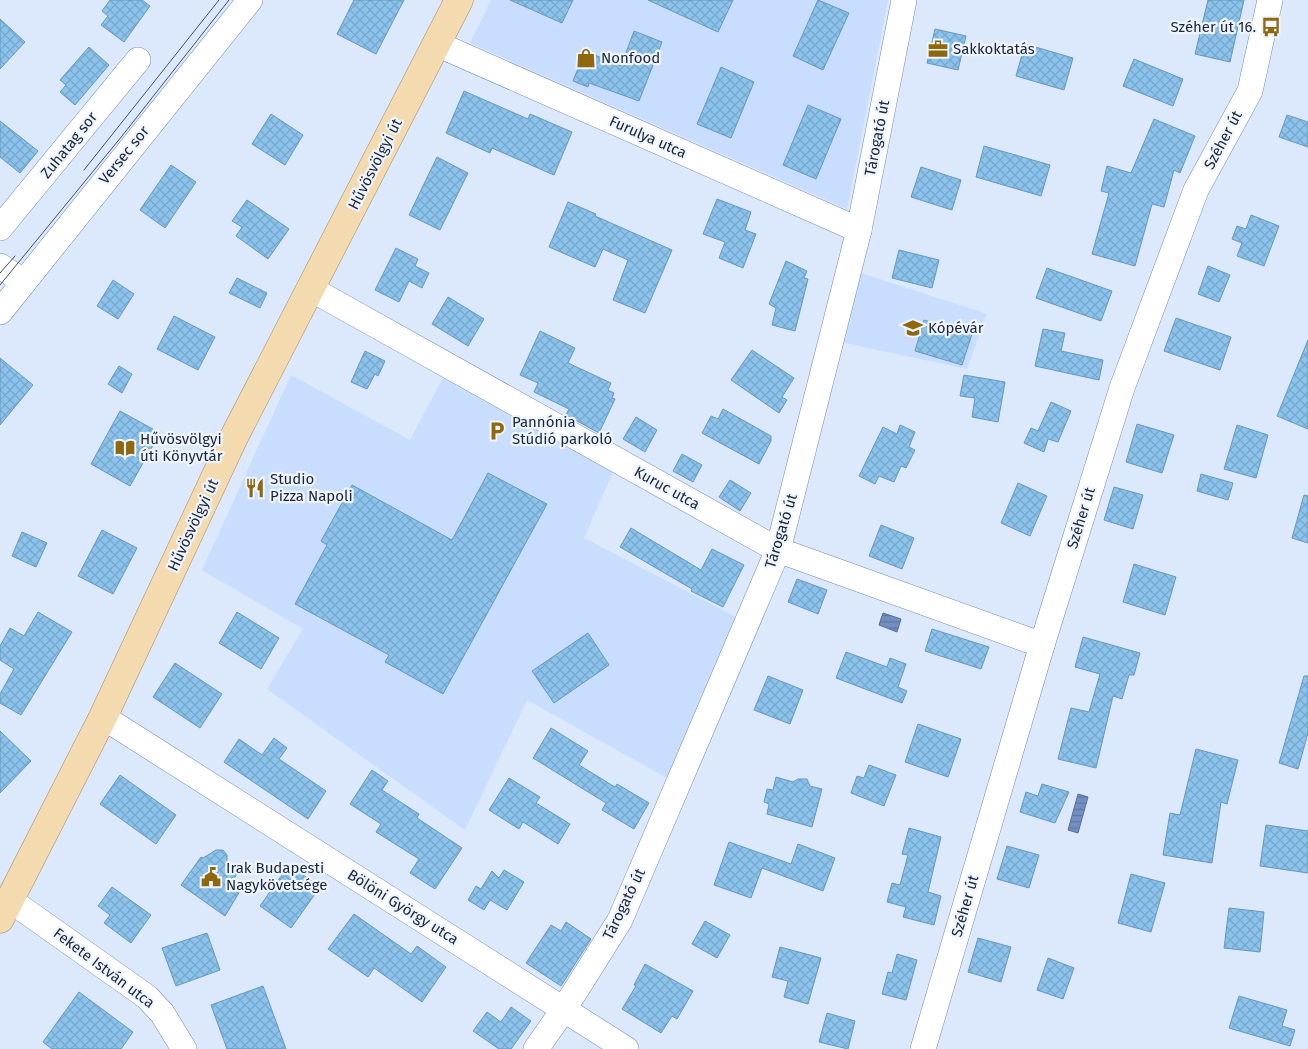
<svg xmlns="http://www.w3.org/2000/svg" width="1308" height="1049" viewBox="0 0 1308 1049" font-family="'Fira Sans',sans-serif">
<style>
.built{fill:#c9ddff}
.water{fill:url(#water-rules);stroke:#576f98}
.building{fill:url(#building-cross-hatch);stroke:#6698bb}
.lines{fill:none;stroke-linecap:round;stroke-linejoin:round}
.minor-casing{stroke:#708bb8;stroke-width:26}
.major-casing{stroke:#a38b63;stroke-width:29}
.minor{stroke:#fff;stroke-width:25}
.major{stroke:#f4daaf;stroke-width:28}
.tram{stroke:#465063;stroke-width:1}
.labels{text-anchor:middle;dominant-baseline:central;stroke-width:4.5;stroke-linejoin:round;paint-order:stroke}
.poi-label{font-size:15px;fill:#1b2538;stroke:#eff5ff;text-anchor:start}
.street-label{font-size:15px;fill:#1b2538;stroke:#eff5ff}
</style>
<defs>
<pattern id="water-rules" width="6" height="5" patternUnits="userSpaceOnUse" patternTransform="scale(1.25)"><rect width="6" height="5" fill="#718fc1"/><path d="M0 2.5h6" fill="none" stroke="#5c759e"/></pattern>
<pattern id="building-cross-hatch" width="8" height="8" patternUnits="userSpaceOnUse" patternTransform="scale(1.25)"><rect width="8" height="8" fill="#8bc3ec"/><path d="M0 0l8 8M0 8l8-8" fill="none" stroke="#77a7cb"/></pattern>
</defs>
<rect width="100%" height="100%" fill="#dce8fc"/>
<!-- built -->
<g class="built">
<polygon points="491,0 888,0 847,209 470,43"/>
<polygon points="861,273 987,314 967,369 840,342"/>
<polygon points="291,375 410,440 444,376 613,472 584,538 736,617 667,778 527,700 465,830 267,689 303,629 202,570"/>
</g>
<!-- water -->
<g class="water">
<polygon points="883,613 901,619 897,632 879,625"/>
<polygon points="1078,794 1088,797 1078,833 1068,830"/>
</g>
<!-- building -->
<g class="building">
<polygon points="110,0 142,0 150,6 124,42 101,25 108,16 102,11"/>
<polygon points="354,0 404,0 376,54 337,34"/>
<polygon points="510,0 573,0 562,23"/>
<polygon points="648,0 733,0 718,32"/>
<polygon points="818,0 849,13 823,70 793,56"/>
<polygon points="1208,0 1244,0 1230,62 1195,54"/>
<polygon points="0,19 25,42 0,69"/>
<polygon points="935,29 966,36 958,70 927,63"/>
<polygon points="634,31 662,42 639,101 589,83 588,87 573,81 585,51 621,66"/>
<polygon points="1025,44 1073,58 1064,90 1016,76"/>
<polygon points="89,47 109,65 75,105 60,92 66,85 60,80"/>
<polygon points="1134,59 1183,79 1173,106 1123,86"/>
<polygon points="721,67 754,82 731,138 697,124"/>
<polygon points="464,91 528,119 530,114 572,132 554,175 492,148 490,153 446,133"/>
<polygon points="808,105 841,119 816,179 783,165"/>
<polygon points="271,114 303,135 285,165 252,144"/>
<polygon points="1287,115 1308,122 1308,147 1279,137"/>
<polygon points="1154,119 1195,136 1180,173 1174,170 1164,207 1152,204 1135,266 1092,254 1109,193 1101,191 1107,166 1131,173"/>
<polygon points="0,121 38,151 20,173 0,157"/>
<polygon points="984,146 1050,165 1041,196 976,177"/>
<polygon points="437,157 468,173 440,230 409,215"/>
<polygon points="171,165 196,182 165,228 140,210"/>
<polygon points="921,167 961,180 952,210 911,197"/>
<polygon points="717,199 751,212 745,230 756,234 743,268 719,258 725,242 703,234"/>
<polygon points="247,200 289,229 268,259 236,236 242,227 232,221"/>
<polygon points="568,202 596,214 595,216 672,250 645,313 613,300 628,260 603,249 595,267 549,247"/>
<polygon points="1251,215 1279,226 1264,266 1237,256 1242,243 1232,239 1237,226 1246,229"/>
<polygon points="396,248 418,259 415,266 429,273 422,288 409,281 399,302 375,290"/>
<polygon points="899,250 939,260 932,288 892,278"/>
<polygon points="786,261 807,271 804,278 808,279 795,331 772,325 776,308 769,304"/>
<polygon points="1208,266 1230,275 1219,302 1198,294"/>
<polygon points="1047,268 1112,291 1101,321 1036,298"/>
<polygon points="237,278 267,293 260,308 229,293"/>
<polygon points="113,280 134,294 118,319 97,306"/>
<polygon points="448,297 484,319 468,346 432,324"/>
<polygon points="174,316 215,337 198,370 157,349"/>
<polygon points="1176,318 1231,337 1220,370 1164,351"/>
<polygon points="924,320 972,334 962,365 915,351"/>
<polygon points="1043,329 1065,333 1061,351 1103,360 1099,380 1035,366"/>
<polygon points="540,331 575,348 568,363 611,383 608,390 614,393 612,398 615,399 599,433 566,415 569,409 534,392 538,383 520,375"/>
<polygon points="1308,340 1308,429 1277,416"/>
<polygon points="752,350 794,378 782,397 787,400 779,413 731,380"/>
<polygon points="365,351 385,361 378,376 375,374 367,389 351,382"/>
<polygon points="0,358 33,385 0,425"/>
<polygon points="119,366 132,374 122,393 108,384"/>
<polygon points="964,375 1005,382 998,422 972,417 975,398 960,396"/>
<polygon points="1051,402 1071,411 1058,442 1048,439 1044,452 1024,443 1031,428 1038,431"/>
<polygon points="723,409 771,436 771,441 759,464 702,433 711,416 718,419"/>
<polygon points="120,411 160,433 130,486 91,464"/>
<polygon points="636,417 657,430 645,452 623,439"/>
<polygon points="1137,424 1174,435 1162,473 1126,462"/>
<polygon points="900,425 915,432 909,447 915,450 906,468 901,466 894,482 879,476 875,484 859,476 883,427 897,434"/>
<polygon points="1237,425 1268,435 1256,478 1224,469"/>
<polygon points="682,454 702,465 693,482 673,471"/>
<polygon points="488,473 547,504 443,694 385,662 389,655 295,604 327,545 321,541 352,485 452,540"/>
<polygon points="1201,474 1233,483 1228,500 1197,491"/>
<polygon points="730,480 751,493 740,511 719,497"/>
<polygon points="1018,483 1047,496 1030,536 1001,523"/>
<polygon points="1114,487 1143,495 1133,529 1104,520"/>
<polygon points="1304,495 1308,496 1308,543 1292,538"/>
<polygon points="881,525 914,538 902,569 869,556"/>
<polygon points="631,528 701,570 712,549 744,565 723,607 691,591 692,589 620,547"/>
<polygon points="102,530 137,548 113,594 78,576"/>
<polygon points="22,532 47,543 36,567 12,556"/>
<polygon points="1134,564 1176,577 1165,615 1123,602"/>
<polygon points="797,579 827,590 818,614 788,602"/>
<polygon points="38,612 72,632 21,715 0,703 0,694 14,669 0,660 0,646 10,628 24,636"/>
<polygon points="237,612 279,638 261,669 219,643"/>
<polygon points="932,629 989,647 981,669 925,651"/>
<polygon points="588,633 609,665 554,703 532,671"/>
<polygon points="1083,637 1140,653 1134,675 1129,675 1122,699 1113,696 1096,768 1058,759 1071,708 1089,712 1100,674 1075,667"/>
<polygon points="846,652 887,667 890,658 906,664 898,687 907,691 902,703 836,678"/>
<polygon points="175,663 222,694 200,728 153,697"/>
<polygon points="768,676 803,690 790,724 754,710"/>
<polygon points="1304,676 1308,676 1308,733 1298,769 1279,763"/>
<polygon points="918,724 961,739 948,777 905,762"/>
<polygon points="551,728 588,751 579,765 615,787 617,784 649,803 634,829 602,810 606,803 533,758"/>
<polygon points="0,731 31,761 0,793"/>
<polygon points="274,738 287,748 279,759 326,791 308,819 224,762 239,739 262,755"/>
<polygon points="1196,749 1238,760 1227,804 1221,802 1212,863 1163,855 1170,813 1180,815"/>
<polygon points="869,765 896,775 884,806 851,793 857,776 864,778"/>
<polygon points="372,770 388,781 382,790 419,814 417,818 462,848 435,889 410,873 419,859 376,832 381,824 350,804"/>
<polygon points="120,775 176,815 156,844 100,804"/>
<polygon points="776,777 793,782 798,779 807,779 810,786 822,789 812,827 767,814 769,804 764,802 767,789 773,790"/>
<polygon points="509,778 540,797 536,803 570,824 558,844 523,822 519,829 489,810"/>
<polygon points="1042,784 1069,792 1055,823 1020,812 1026,792 1038,796"/>
<polygon points="1266,825 1308,831 1308,873 1260,866"/>
<polygon points="909,828 941,837 928,892 941,896 934,925 903,917 906,907 887,902 892,883 900,885 908,855 902,854"/>
<polygon points="729,842 791,864 798,844 835,858 823,891 762,868 751,898 714,885"/>
<polygon points="1007,846 1039,855 1029,888 997,879"/>
<polygon points="216,850 223,850 227,855 227,862 239,870 231,884 240,891 225,916 181,885 201,857 203,858"/>
<polygon points="289,865 320,887 291,928 260,906"/>
<polygon points="504,870 524,882 507,910 490,900 484,910 468,900 476,886 481,889 492,871 499,878"/>
<polygon points="1131,874 1165,883 1151,932 1118,923"/>
<polygon points="112,887 151,915 131,943 104,923 110,915 98,906"/>
<polygon points="1229,908 1264,912 1260,952 1224,948"/>
<polygon points="354,914 411,954 417,946 446,967 422,1002 374,968 368,977 328,949"/>
<polygon points="705,921 730,935 717,958 692,944"/>
<polygon points="566,922 591,939 561,986 526,963 551,925 561,931"/>
<polygon points="207,933 220,970 176,986 162,948"/>
<polygon points="978,938 1011,947 1001,982 968,972"/>
<polygon points="780,947 821,958 808,1004 784,997 788,981 772,977"/>
<polygon points="897,954 917,960 906,1000 882,994 888,972 892,973"/>
<polygon points="1048,958 1074,968 1063,999 1037,990"/>
<polygon points="645,964 693,991 677,1019 672,1016 661,1033 622,1009 636,986 634,985"/>
<polygon points="263,986 286,1049 227,1049 211,1005"/>
<polygon points="79,992 133,1032 121,1049 52,1049 43,1042"/>
<polygon points="1239,996 1287,1010 1282,1026 1295,1030 1290,1046 1229,1028"/>
<polygon points="511,1007 531,1021 511,1049 499,1049 473,1031 487,1012 501,1022"/>
<polygon points="827,1013 855,1021 848,1049 819,1042"/>
</g>
<g class="lines">
<defs>
<g id="minor">
<polyline points="437,44 859,230"/>
<polyline points="0,228 138,60"/>
<polyline points="0,266 24,282"/>
<polyline points="311,289 778,550 1042,645"/>
<polyline points="0,312 250,0"/>
<polyline points="103,717 626,1049"/>
<polyline points="10,900 147,997 162,1013 184,1049"/>
<polyline points="536,1049 564,1009 620,920 778,550 859,230 904,0"/>
<polyline points="923,1049 1042,645 1122,388 1196,190 1250,91 1270,0"/>
</g>
<polyline id="major" points="0,919 103,717 234,437 459,0"/>
</defs>
<!-- minor casing -->
<use href="#minor" class="minor-casing"/>
<!-- major casing -->
<use href="#major" class="major-casing"/>
<!-- minor -->
<use href="#minor" class="minor"/>
<!-- major -->
<use href="#major" class="major"/>
<!-- tram -->
<g class="tram">
<polyline points="84,170 219,0"/>
<polyline points="0,273 15,256"/>
<polyline points="0,285 122,136 229,0"/>
</g>
</g>
<!-- icons -->
<defs>
<symbol id="bus-bare" viewBox="-9 -9 18 18"><path d="M-5-6H5V4H4V6H2V4H-2V6H-4V4H-5ZM-3.5-4V0h7V-4ZM-3.5 1.2v1.5H-2V1.2ZM2 1.2v1.5H3.5V1.2Z" fill="#8f670d" stroke="#eff5ff" stroke-width="2.5" paint-order="stroke"/></symbol>
<symbol id="office-bare" viewBox="-9 -9 18 18"><path d="M-6-3h4V-5.5h4V-3h4V5H-6ZM-1-4.5V-3h2v-1.5ZM-6 0V1H6V0Z" fill="#8f670d" stroke="#eff5ff" stroke-width="2.5" paint-order="stroke"/></symbol>
<symbol id="shop-bare" viewBox="-9 -9 18 18"><path d="M-5-2.5h2.3a2.7 3.5 0 0 1 5.4 0H5L5.5 6h-11ZM-1.5-2.5h3a1.5 2.3 0 0 0-3 0Z" fill="#8f670d" stroke="#eff5ff" stroke-width="2.5" paint-order="stroke"/></symbol>
<symbol id="school-bare" viewBox="-9 -9 18 18"><path d="M0-5L7-2L0 1L-7-2ZM-4 1L0 2.5L4 1V4Q0 6-4 4Z" fill="#8f670d" stroke="#eff5ff" stroke-width="2.5" paint-order="stroke"/></symbol>
<symbol id="parking-bare" viewBox="-9 -9 18 18"><path d="M-3.5-5.5H1a3.5 3.5 0 0 1 0 7H-1V5.5H-3.5ZM-1-3.4V-.6H.8a1.4 1.4 0 0 0 0-2.8Z" fill="#8f670d" stroke="#eff5ff" stroke-width="2.5" paint-order="stroke"/></symbol>
<symbol id="library-bare" viewBox="-9 -9 18 18"><path d="M-6-4Q-3-5.5-.7-3.5V5Q-3 3-6 4ZM6-4Q3-5.5 .7-3.5V5Q3 3 6 4Z" fill="#8f670d" stroke="#eff5ff" stroke-width="2.5" paint-order="stroke"/></symbol>
<symbol id="restaurant-bare" viewBox="-9 -9 18 18"><path d="M-5-6h1v4h1v-4h1v4h1v-4h1v5L-1.5 .5V6h-2V.5L-5-1ZM5-6V6H3V1.5H1.5Q1.5-4 5-6Z" fill="#8f670d" stroke="#eff5ff" stroke-width="2.5" paint-order="stroke"/></symbol>
<symbol id="civic-bare" viewBox="-9 -9 18 18"><path d="M-.6-6.5H3V-4.5H.6V-3L4-1V1h2V6H-6V1h2V-1L-.6-3ZM-1.2 2.5V6h2.4V2.5Z" fill="#8f670d" stroke="#eff5ff" stroke-width="2.5" paint-order="stroke"/></symbol>
</defs>
<g fill-rule="evenodd">
<use href="#bus-bare" x="1257" y="13" width="28" height="28"/>
<use href="#office-bare" x="924" y="35" width="28" height="28"/>
<use href="#shop-bare" x="572" y="44" width="28" height="28"/>
<use href="#school-bare" x="899" y="314" width="28" height="28"/>
<use href="#parking-bare" x="483" y="417" width="28" height="28"/>
<use href="#library-bare" x="111" y="434" width="28" height="28"/>
<use href="#restaurant-bare" x="241" y="474" width="28" height="28"/>
<use href="#civic-bare" x="197" y="863" width="28" height="28"/>
</g>
<g class="labels">
<!-- poi labels -->
<g class="poi-label">
<text x="1256" y="27" text-anchor="end">Széher út 16.</text>
<text x="953" y="49">Sakkoktatás</text>
<text x="601" y="58">Nonfood</text>
<text x="928" y="328">Kópévár</text>
<text x="512" y="422">Pannónia<tspan x="512" dy="17">Stúdió parkoló</tspan></text>
<text x="140" y="439">Hűvösvölgyi<tspan x="140" dy="17">úti Könyvtár</tspan></text>
<text x="270" y="479">Studio<tspan x="270" dy="17">Pizza Napoli</tspan></text>
<text x="226" y="868">Irak Budapesti<tspan x="226" dy="17">Nagykövetsége</tspan></text>
</g>
<!-- street labels -->
<g class="street-label">
<text transform="translate(648 137) rotate(24)">Furulya utca</text>
<text transform="translate(877 138) rotate(-79)">Tárogató út</text>
<text transform="translate(1223 140) rotate(-62)">Széher út</text>
<text transform="translate(69 145) rotate(-51)">Zuhatag sor</text>
<text transform="translate(124 155) rotate(-51)">Versec sor</text>
<text transform="translate(375 164) rotate(-63)">Hűvösvölgyi út</text>
<text transform="translate(667 488) rotate(29)">Kuruc utca</text>
<text transform="translate(1081 518) rotate(-73)">Széher út</text>
<text transform="translate(193 525) rotate(-65)">Hűvösvölgyi út</text>
<text transform="translate(781 531) rotate(-73)">Tárogató út</text>
<text transform="translate(624 904) rotate(-64)">Tárogató út</text>
<text transform="translate(965 906) rotate(-74)">Széher út</text>
<text transform="translate(403 907) rotate(32)">Bölöni György utca</text>
<text transform="translate(104 968) rotate(37)">Fekete István utca</text>
</g>
</g>
</svg>
